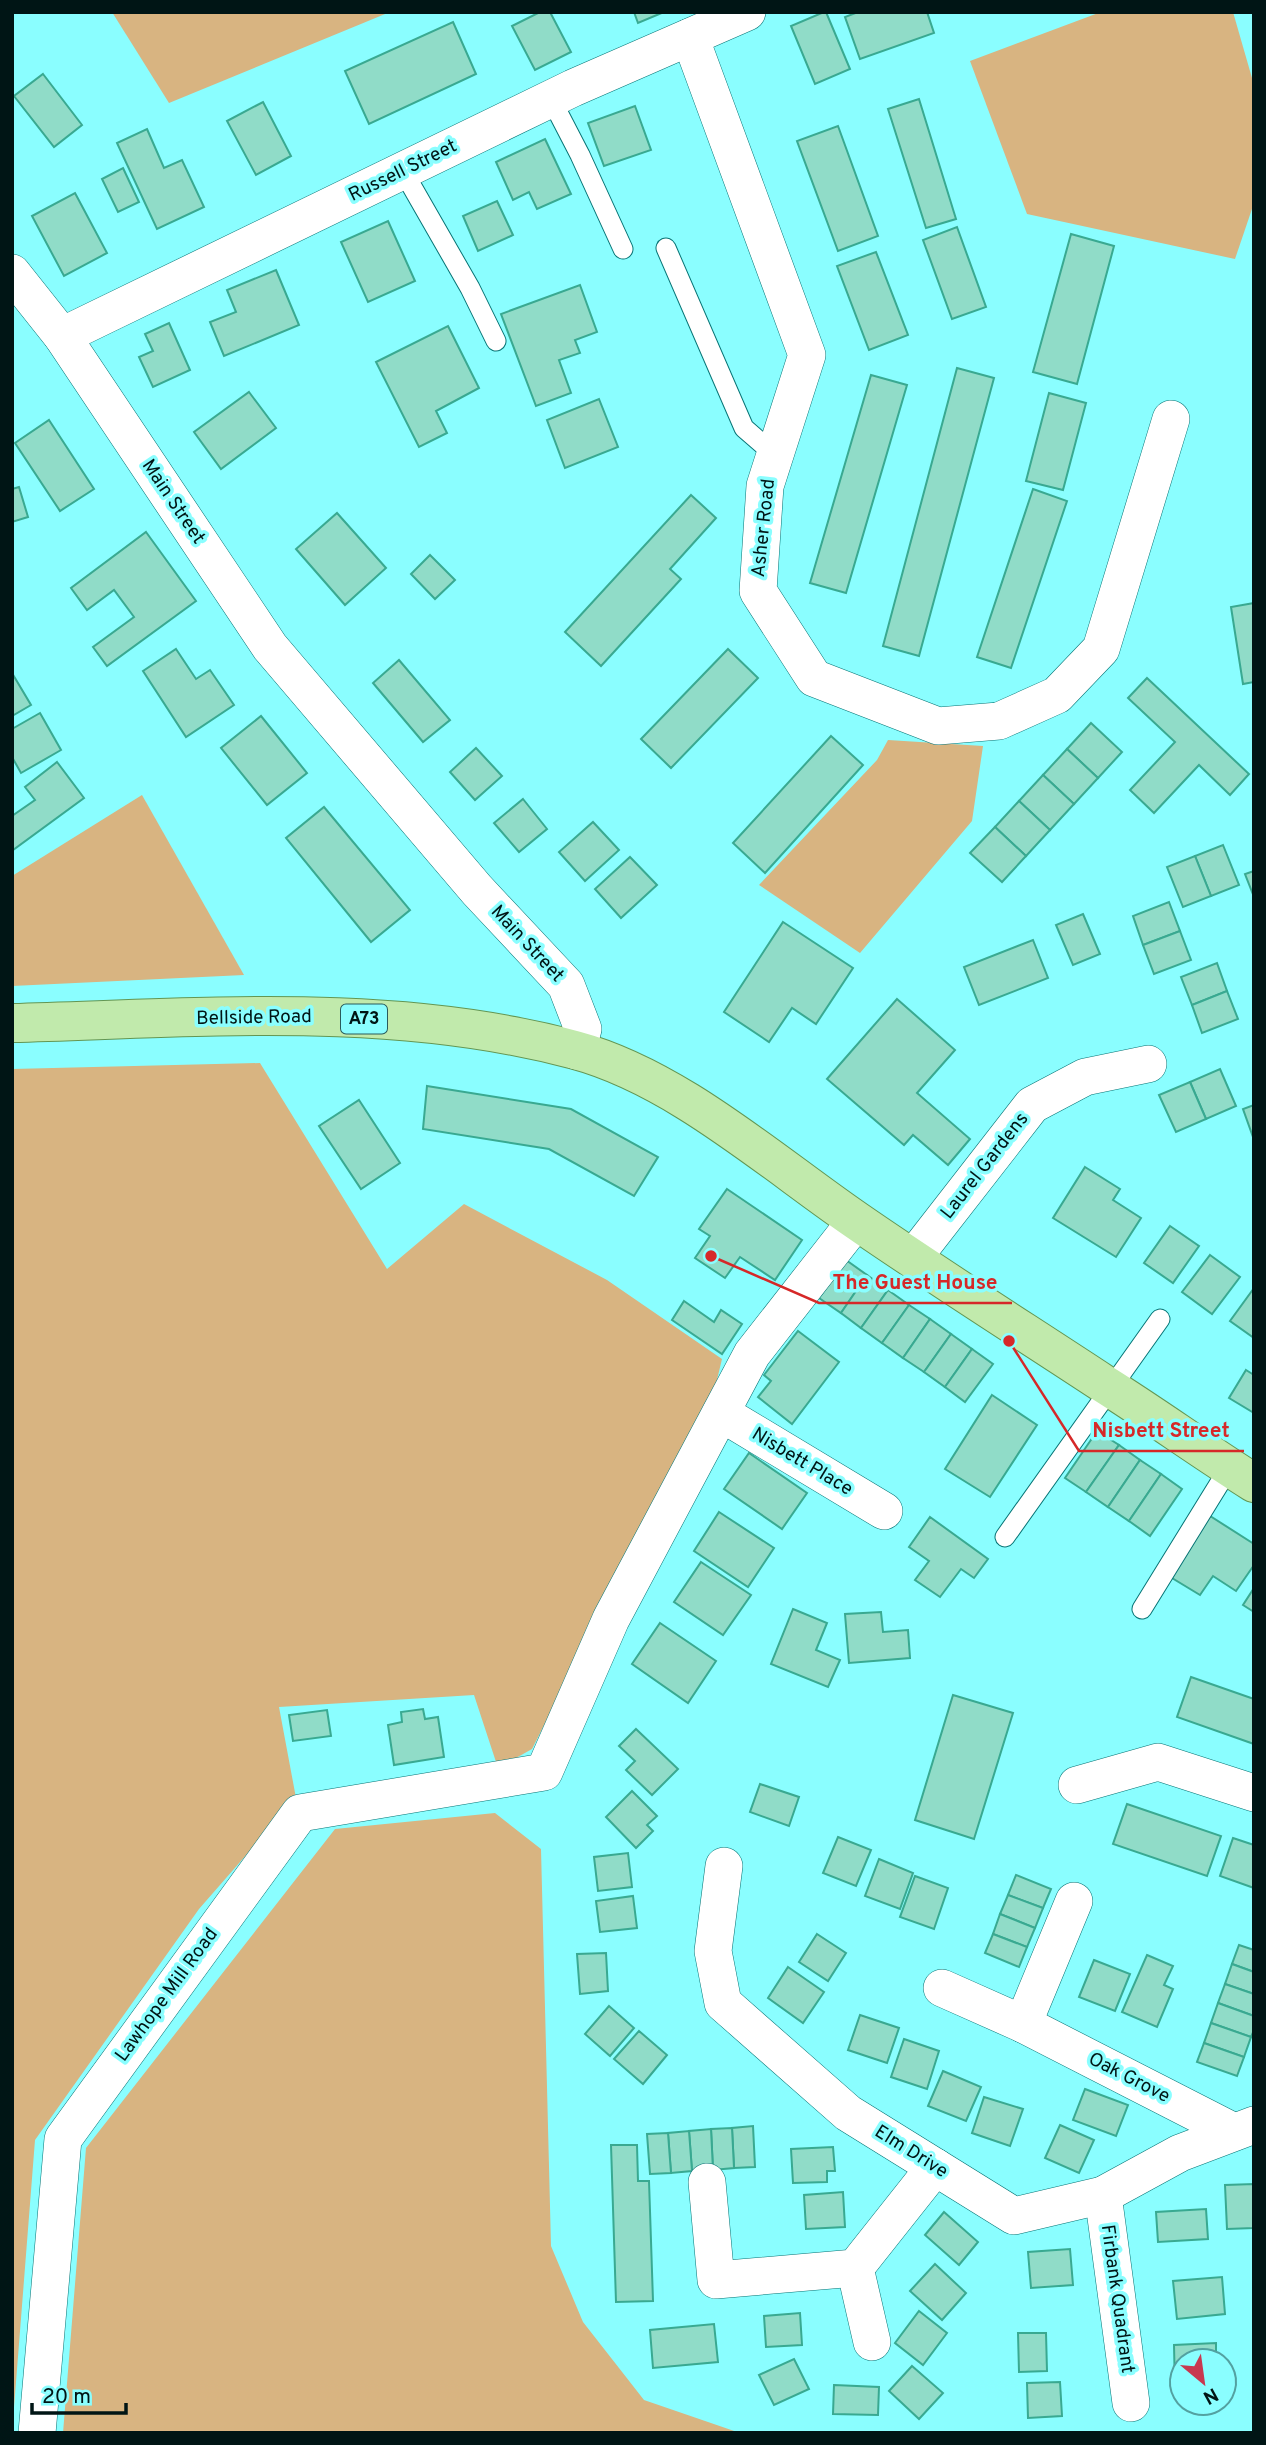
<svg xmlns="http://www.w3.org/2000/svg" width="1266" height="2445" viewBox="0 0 1266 2445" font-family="Overpass,sans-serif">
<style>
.green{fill:#d8b481}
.building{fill:#90dcc8;stroke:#39a991;stroke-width:2}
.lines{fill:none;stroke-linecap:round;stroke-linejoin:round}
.lane-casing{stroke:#077475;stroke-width:21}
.street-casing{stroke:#077475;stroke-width:38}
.primary-casing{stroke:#639653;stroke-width:40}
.lane{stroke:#fff;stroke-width:19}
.street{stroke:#fff;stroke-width:37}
.primary{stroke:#c1eaac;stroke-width:38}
.labels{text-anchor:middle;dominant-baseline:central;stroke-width:7;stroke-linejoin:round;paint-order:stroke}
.shield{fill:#8afeff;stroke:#295b5b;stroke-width:2}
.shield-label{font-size:18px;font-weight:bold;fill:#001515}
.street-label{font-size:19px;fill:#001515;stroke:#8afeff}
.leader{fill:none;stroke:#d62828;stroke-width:2.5}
.callout-dot{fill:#d62828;stroke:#8afeff;stroke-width:2.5}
.callout-label{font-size:21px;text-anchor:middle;font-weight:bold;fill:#d62828;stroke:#8afeff;stroke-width:7;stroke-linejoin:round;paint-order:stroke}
</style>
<rect width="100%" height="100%" fill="#8afeff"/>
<!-- green -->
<g class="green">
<polygon points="112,12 390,12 169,103"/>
<polygon points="1101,12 1233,12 1254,85 1254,203 1235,259 1027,214 970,61"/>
<polygon points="888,740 983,746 972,821 860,953 759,885 877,760"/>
<polygon points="142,795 244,975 12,986 12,876"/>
<polygon points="260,1063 387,1269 464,1204 607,1280 722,1359 716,1384 532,1749 498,1768 474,1695 279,1707 296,1798 199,1909 35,2140 12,2433 12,1069"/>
<polygon points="495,1813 541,1849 551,2246 583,2322 644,2400 740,2433 63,2433 86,2148 335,1829"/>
</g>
<!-- building -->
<g class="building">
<polygon points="540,12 550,12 571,52 535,70 512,26"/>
<polygon points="634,12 664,12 638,23"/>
<polygon points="824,12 826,12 850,69 815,84 791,26"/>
<polygon points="858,12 927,12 934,33 860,59 845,17"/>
<polygon points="453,22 476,74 369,124 345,71"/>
<polygon points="43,74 82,125 54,147 14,96"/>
<polygon points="919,99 956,219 926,228 888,109"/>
<polygon points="263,102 291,156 256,175 227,121"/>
<polygon points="635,106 651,150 604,166 588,123"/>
<polygon points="838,126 878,236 838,251 797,141"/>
<polygon points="147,129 164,168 182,160 204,207 157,229 117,143"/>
<polygon points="545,139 571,194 537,209 529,192 513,200 496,162"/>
<polygon points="123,168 139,202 118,212 102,179"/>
<polygon points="75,193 107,253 64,276 32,216"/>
<polygon points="497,201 513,235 478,251 463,216"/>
<polygon points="388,221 415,281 368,302 341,242"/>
<polygon points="957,227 986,307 952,319 923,240"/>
<polygon points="1071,234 1114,246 1077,384 1033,372"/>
<polygon points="876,252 908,335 869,350 837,266"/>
<polygon points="276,270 299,325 224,356 210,322 236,312 227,290"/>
<polygon points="580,285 597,332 575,340 580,353 559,360 571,393 536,406 501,314"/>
<polygon points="169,323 190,370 153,387 139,357 153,351 145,334"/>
<polygon points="448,326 479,388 436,411 447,433 419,447 376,362"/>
<polygon points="957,368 994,378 919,656 883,646"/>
<polygon points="871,375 907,385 846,593 810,583"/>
<polygon points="249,392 276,428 221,469 194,432"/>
<polygon points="1049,393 1086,403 1063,490 1026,481"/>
<polygon points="599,399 618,447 565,468 547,420"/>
<polygon points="49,420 94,489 60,511 15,443"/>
<polygon points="19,487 28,517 12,522 12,489"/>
<polygon points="1033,489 1067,501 1011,668 977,657"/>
<polygon points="691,495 716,518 670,569 681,579 601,666 565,632"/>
<polygon points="337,513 386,568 345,605 296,549"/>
<polygon points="146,532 196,601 107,666 93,647 134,617 114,590 87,610 71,588"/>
<polygon points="430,555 455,580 435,599 411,574"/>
<polygon points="1254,603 1254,682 1243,684 1231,607"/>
<polygon points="176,649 196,679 210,670 234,705 186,737 143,671"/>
<polygon points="728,649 758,678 671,768 641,739"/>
<polygon points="399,660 450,720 423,742 373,683"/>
<polygon points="12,673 31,705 12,716"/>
<polygon points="1147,678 1249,774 1230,795 1199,765 1154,813 1130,790 1175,742 1128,698"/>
<polygon points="40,713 61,750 21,773 12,757 12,729"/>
<polygon points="261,716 307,773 267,805 221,748"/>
<polygon points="1091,723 1122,752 1098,778 1067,749"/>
<polygon points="831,736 863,765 765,873 733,843"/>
<polygon points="476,748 502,776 475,800 450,772"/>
<polygon points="1067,749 1098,778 1074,804 1043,775"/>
<polygon points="57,762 84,798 13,850 12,816 35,800 25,787"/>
<polygon points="1043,775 1074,804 1050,830 1019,801"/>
<polygon points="523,799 547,829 519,852 494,823"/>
<polygon points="1019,801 1050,830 1026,856 995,827"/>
<polygon points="324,807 410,910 371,942 286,838"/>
<polygon points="593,822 619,850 585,881 559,852"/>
<polygon points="995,827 1026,856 1002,882 970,853"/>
<polygon points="1223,845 1239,885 1211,896 1195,856"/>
<polygon points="1195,856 1211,896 1183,907 1167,867"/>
<polygon points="630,857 657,885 621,918 595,889"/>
<polygon points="1254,871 1254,897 1245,874"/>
<polygon points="1169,902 1180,931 1143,945 1133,916"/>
<polygon points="1083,914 1100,954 1073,965 1056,925"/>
<polygon points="783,922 853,968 816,1024 792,1008 769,1042 724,1012"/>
<polygon points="1180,931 1191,960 1154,974 1143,945"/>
<polygon points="1033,940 1048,978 979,1005 964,967"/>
<polygon points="1217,963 1227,991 1192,1005 1181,977"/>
<polygon points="1227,991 1238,1019 1202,1033 1192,1005"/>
<polygon points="897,999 955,1050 917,1093 970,1139 948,1165 913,1135 904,1145 827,1079"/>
<polygon points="1220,1069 1236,1106 1206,1119 1190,1082"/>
<polygon points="1190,1082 1206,1119 1176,1132 1159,1095"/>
<polygon points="427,1086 571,1109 658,1157 634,1196 549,1149 423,1129"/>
<polygon points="359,1100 400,1163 361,1189 319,1126"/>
<polygon points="1254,1105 1254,1137 1253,1137 1243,1109"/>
<polygon points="1085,1167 1120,1189 1113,1200 1141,1218 1116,1257 1053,1218"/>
<polygon points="727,1189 802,1240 775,1280 740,1257 725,1278 695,1258 710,1236 699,1229"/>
<polygon points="1170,1226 1199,1246 1173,1283 1144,1263"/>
<polygon points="1210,1255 1240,1277 1212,1314 1182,1292"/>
<polygon points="846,1260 867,1275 841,1313 819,1298"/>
<polygon points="867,1275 888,1290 861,1328 841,1313"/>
<polygon points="1254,1288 1254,1338 1230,1321"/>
<polygon points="888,1290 909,1305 882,1343 861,1328"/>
<polygon points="684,1301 714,1322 721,1310 742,1324 722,1354 672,1320"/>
<polygon points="909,1305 930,1319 903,1358 882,1343"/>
<polygon points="930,1319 951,1334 924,1372 903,1358"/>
<polygon points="798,1331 839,1362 792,1424 758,1397 771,1381 764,1375"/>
<polygon points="951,1334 972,1349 945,1387 924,1372"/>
<polygon points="972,1349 993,1364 965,1402 945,1387"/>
<polygon points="1246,1370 1254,1375 1254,1413 1229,1398"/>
<polygon points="992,1395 1037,1425 990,1497 945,1469"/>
<polygon points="1097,1431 1119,1445 1086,1492 1065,1478"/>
<polygon points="1119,1445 1140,1460 1108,1507 1086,1492"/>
<polygon points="749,1453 807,1493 782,1529 724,1489"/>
<polygon points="1140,1460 1161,1474 1129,1521 1108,1507"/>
<polygon points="1161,1474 1182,1489 1150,1536 1129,1521"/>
<polygon points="719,1512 774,1548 748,1587 694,1551"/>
<polygon points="1207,1514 1254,1544 1254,1565 1236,1591 1213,1576 1200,1595 1167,1575"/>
<polygon points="930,1517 988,1559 974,1578 961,1569 940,1597 915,1580 929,1561 909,1547"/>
<polygon points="701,1562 751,1595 723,1635 674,1602"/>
<polygon points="1254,1588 1254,1612 1243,1605"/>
<polygon points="793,1609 827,1623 816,1650 840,1660 828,1687 771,1664"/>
<polygon points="881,1612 883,1632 908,1630 910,1658 849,1663 845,1614"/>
<polygon points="660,1623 716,1661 688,1703 632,1664"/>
<polygon points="1191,1677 1254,1699 1254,1744 1177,1717"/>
<polygon points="953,1695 1013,1713 974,1839 915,1820"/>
<polygon points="423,1709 425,1719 438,1717 444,1757 394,1765 388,1725 402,1722 401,1712"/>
<polygon points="327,1710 331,1736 293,1741 289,1715"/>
<polygon points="636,1729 678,1769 652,1795 626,1770 635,1761 619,1746"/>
<polygon points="760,1784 799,1797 789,1826 750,1812"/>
<polygon points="632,1791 657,1816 647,1825 653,1831 636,1848 606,1817"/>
<polygon points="1127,1804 1221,1836 1207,1876 1113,1844"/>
<polygon points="838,1837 871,1850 856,1886 823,1873"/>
<polygon points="1233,1838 1254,1845 1254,1888 1220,1876"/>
<polygon points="628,1853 632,1887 598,1891 594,1857"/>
<polygon points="879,1859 913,1873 900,1909 865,1896"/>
<polygon points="1016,1875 1051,1889 1043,1908 1008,1895"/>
<polygon points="915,1876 948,1888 934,1929 900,1917"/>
<polygon points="1008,1895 1043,1908 1035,1928 1000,1914"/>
<polygon points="633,1896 637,1928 600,1932 596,1901"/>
<polygon points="1000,1914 1035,1928 1027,1947 993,1934"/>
<polygon points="817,1934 846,1953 828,1981 799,1962"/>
<polygon points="993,1934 1027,1947 1019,1967 985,1953"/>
<polygon points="1239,1945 1254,1950 1254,1972 1232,1964"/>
<polygon points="606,1953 608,1991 580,1994 577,1954"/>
<polygon points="1147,1955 1173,1966 1164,1985 1173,1989 1157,2027 1122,2012"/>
<polygon points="1094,1960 1130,1974 1115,2011 1079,1997"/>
<polygon points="1232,1964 1254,1972 1254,1994 1225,1984"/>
<polygon points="788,1967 824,1992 803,2023 768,1998"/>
<polygon points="1225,1984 1254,1994 1254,2016 1218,2003"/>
<polygon points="1218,2003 1254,2016 1254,2030 1251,2037 1211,2023"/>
<polygon points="609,2006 634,2028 610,2056 585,2034"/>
<polygon points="860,2015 899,2028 887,2063 848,2050"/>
<polygon points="1211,2023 1251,2037 1244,2057 1204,2043"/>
<polygon points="639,2031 667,2055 643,2084 614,2059"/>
<polygon points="904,2039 939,2051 927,2089 891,2077"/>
<polygon points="1204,2043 1244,2057 1237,2076 1197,2062"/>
<polygon points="943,2071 981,2087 966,2121 928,2106"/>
<polygon points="1085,2089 1128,2105 1116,2136 1073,2120"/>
<polygon points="984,2097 1023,2109 1010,2146 972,2133"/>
<polygon points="1060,2125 1094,2140 1079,2173 1045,2158"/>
<polygon points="753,2126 755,2167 734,2168 732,2128"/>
<polygon points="732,2128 734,2168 713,2170 711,2129"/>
<polygon points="711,2129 713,2170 692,2171 689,2131"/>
<polygon points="689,2131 692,2171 671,2173 668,2133"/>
<polygon points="668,2133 671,2173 650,2174 647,2134"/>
<polygon points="611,2145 637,2145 638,2181 649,2181 653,2301 616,2302"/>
<polygon points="833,2147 835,2171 827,2171 827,2182 793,2183 791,2149"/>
<polygon points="1254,2184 1254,2228 1227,2229 1225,2185"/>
<polygon points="843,2192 845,2227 806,2229 804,2195"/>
<polygon points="1206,2209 1208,2239 1158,2242 1156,2212"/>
<polygon points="944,2212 978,2242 959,2265 925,2235"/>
<polygon points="1070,2249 1073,2285 1031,2288 1028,2252"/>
<polygon points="935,2264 966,2293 942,2320 910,2291"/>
<polygon points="1222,2277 1225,2314 1177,2319 1173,2281"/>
<polygon points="919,2311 947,2333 923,2365 895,2343"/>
<polygon points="800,2313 802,2345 766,2347 764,2316"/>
<polygon points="714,2324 718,2362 653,2368 650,2330"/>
<polygon points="1018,2333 1046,2333 1047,2371 1019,2372"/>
<polygon points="1216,2343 1216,2361 1182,2361 1182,2391 1175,2391 1174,2345"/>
<polygon points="794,2359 809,2389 774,2405 759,2375"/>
<polygon points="912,2366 943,2393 919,2419 889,2391"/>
<polygon points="1060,2382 1062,2416 1028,2418 1027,2383"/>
<polygon points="834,2385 879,2387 878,2415 833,2414"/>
</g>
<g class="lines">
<defs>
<g id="lane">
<polyline points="551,99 580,155 623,249"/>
<polyline points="403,171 470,288 496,341"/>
<polyline points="666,248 744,428 775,455"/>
<polyline points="1005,1537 1160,1319"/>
<polyline points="1142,1609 1229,1468"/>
</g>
<g id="street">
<polyline points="690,37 807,355 765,486 758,591 814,678 938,726 999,721 1057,695 1101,649 1171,419"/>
<polyline points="12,273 62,336 270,647 477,890 566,985 583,1029 577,1051"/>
<polyline points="62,336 573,88 747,12"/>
<polyline points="913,1258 1032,1105 1085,1077 1148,1064"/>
<polyline points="721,1413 884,1511"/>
<polyline points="1077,1785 1158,1762 1254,1793"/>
<polyline points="724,1866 713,1951 723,2003 848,2113 1014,2216 1103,2195 1180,2153 1254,2125"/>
<polyline points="942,1988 1023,2024 1234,2132"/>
<polyline points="1023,2024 1074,1901"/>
<polyline points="707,2182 716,2280 855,2268 935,2167"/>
<polyline points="1103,2195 1131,2403"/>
<polyline points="855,2268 872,2342"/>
<polyline points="37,2433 63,2139 300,1813 544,1772 611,1619 752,1354 856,1221"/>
</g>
<path id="primary" d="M12,1023C199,1018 392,1001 575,1050C676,1077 771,1162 857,1221C938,1277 1022,1330 1104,1384C1155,1416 1203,1451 1254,1483"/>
</defs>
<!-- lane casing -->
<use href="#lane" class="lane-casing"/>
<!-- street casing -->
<use href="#street" class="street-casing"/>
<!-- primary casing -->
<use href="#primary" class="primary-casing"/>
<!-- lane -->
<use href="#lane" class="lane"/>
<!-- street -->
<use href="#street" class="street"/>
<!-- primary -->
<use href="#primary" class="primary"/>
</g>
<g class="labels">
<!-- shield labels -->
<rect class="shield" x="341" y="1004.5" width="46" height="29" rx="5"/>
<g class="shield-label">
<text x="364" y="1019">A73</text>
</g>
<!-- street labels -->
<g class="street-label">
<text transform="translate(403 171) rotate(-26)">Russell Street</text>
<text transform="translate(173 502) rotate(56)">Main Street</text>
<text transform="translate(764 528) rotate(-84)">Asher Road</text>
<text transform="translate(527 944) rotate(47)">Main Street</text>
<text transform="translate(254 1018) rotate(-1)">Bellside Road</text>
<text transform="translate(985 1166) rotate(-52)">Laurel Gardens</text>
<text transform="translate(802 1462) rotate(31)">Nisbett Place</text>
<text transform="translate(167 1995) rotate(-54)">Lawhope Mill Road</text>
<text transform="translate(1129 2078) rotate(27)">Oak Grove</text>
<text transform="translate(911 2152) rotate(32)">Elm Drive</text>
<text transform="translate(1117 2299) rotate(82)">Firbank Quadrant</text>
</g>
</g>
<!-- callouts -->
<path class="leader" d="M711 1256L819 1303H1012M1009 1341L1079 1451H1244"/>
<g class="callout-dot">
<circle cx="711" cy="1256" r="7"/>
<circle cx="1009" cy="1341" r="7"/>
</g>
<g class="callout-label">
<text x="915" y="1289">The Guest House</text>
<text x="1161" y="1437">Nisbett Street</text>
</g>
<!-- border -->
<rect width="1266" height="2445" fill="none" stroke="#001515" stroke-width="28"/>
<!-- north arrow -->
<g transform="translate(1203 2382) rotate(151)"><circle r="33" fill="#8afeff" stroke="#53a1a1" stroke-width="2"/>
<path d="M0-5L12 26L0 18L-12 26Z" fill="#c83850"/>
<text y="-10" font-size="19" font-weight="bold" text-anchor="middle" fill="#001515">N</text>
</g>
<!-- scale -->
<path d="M32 2403v10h94v-10" fill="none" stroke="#001515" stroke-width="3.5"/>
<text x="42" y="2403" font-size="21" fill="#001515" stroke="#8afeff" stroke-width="5" paint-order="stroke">20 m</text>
</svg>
